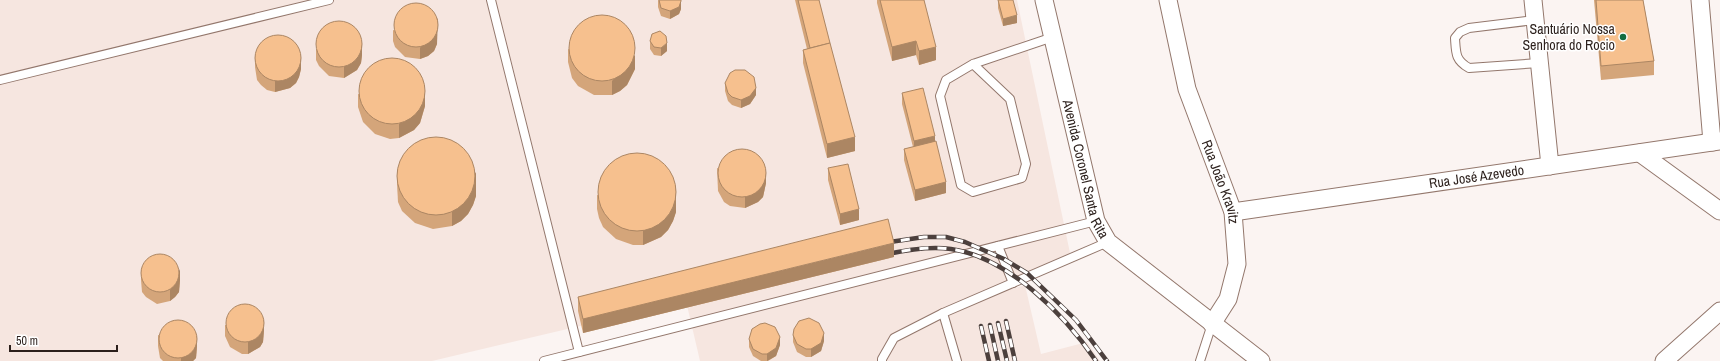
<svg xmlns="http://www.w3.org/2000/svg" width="1720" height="361" viewBox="0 0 1720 361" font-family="'Archivo Narrow',sans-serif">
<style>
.built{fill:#f6e6e0}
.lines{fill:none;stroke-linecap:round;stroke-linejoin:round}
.lane-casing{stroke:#93776c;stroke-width:10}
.street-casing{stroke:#93776c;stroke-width:19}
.lane{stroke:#fff;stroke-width:8}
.street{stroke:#fff;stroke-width:17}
.rail-casing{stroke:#4c403d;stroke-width:4.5}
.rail{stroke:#fff;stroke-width:3;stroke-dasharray:9;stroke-linecap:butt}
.wall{fill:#d4a57a}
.shaded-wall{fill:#ac8663}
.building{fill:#f6c08e;stroke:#ac8663}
.poi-dot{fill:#146d41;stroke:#fff;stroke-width:1.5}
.labels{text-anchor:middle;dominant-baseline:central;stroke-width:3;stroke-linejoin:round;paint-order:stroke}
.poi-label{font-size:14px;fill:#2b1f1b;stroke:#fff;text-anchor:end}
.street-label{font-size:14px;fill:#2b1f1b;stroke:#fff}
</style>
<rect width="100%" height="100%" fill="#fbf4f2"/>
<!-- built -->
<polygon class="built" points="0,0 1017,0 1070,253 984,292 985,297 1025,285 1041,354 1087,342 1100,361 700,361 686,301 432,361 0,361"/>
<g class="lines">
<defs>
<g id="lane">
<polyline points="491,0 579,352"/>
<path d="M1535,20L1469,28L1460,32L1455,38C1456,53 1455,60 1469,68L1539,63"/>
<polyline points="973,64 1010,99 1026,164 1022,178 973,192 961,185 940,96 946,80 973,64 1053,37"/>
<polyline points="0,80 329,0"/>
<polyline points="998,246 1013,283"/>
<polyline points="943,313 957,361"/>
<polyline points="544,361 1096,221"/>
<polyline points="882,361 882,359 894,338 943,313 1108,242"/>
<polyline points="1200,361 1212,324"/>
</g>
<g id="street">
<path id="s1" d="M1044,0L1096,221L1108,242L1261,361"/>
<path id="s2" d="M1168,0L1187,89L1233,212L1237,264L1228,299L1212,324"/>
<polyline points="1533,0 1550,166"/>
<polyline points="1700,0 1712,142"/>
<polyline points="1640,153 1720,211"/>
<path id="s3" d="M1233,212L1720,141"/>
<polyline points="1664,361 1720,311"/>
</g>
</defs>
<!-- lane casing -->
<use href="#lane" class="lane-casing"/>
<!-- street casing -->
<use href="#street" class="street-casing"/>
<!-- lane -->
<use href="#lane" class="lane"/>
<!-- street -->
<use href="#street" class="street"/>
<defs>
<g id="rail">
<polyline points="883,243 924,237 946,237 965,242 1004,259 1027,273 1076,320 1107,361"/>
<path d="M884,255C905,250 929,246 951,249C1008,257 1065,315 1096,361"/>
<polyline points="1006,321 1015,361"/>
<polyline points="998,323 1007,361"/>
<polyline points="990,325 998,361"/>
<polyline points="981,326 989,361"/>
</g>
</defs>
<!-- rail casing -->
<use href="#rail" class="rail-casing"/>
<!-- rail -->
<use href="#rail" class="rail"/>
</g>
<!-- wall -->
<g class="wall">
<polygon points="658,0 681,9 679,14 670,19 661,16 658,7"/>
<polygon points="795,0 819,0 855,151 827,158 803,63 803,50 807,49"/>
<polygon points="877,0 924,0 936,60 919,65 916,55 892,61 877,3"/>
<polygon points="998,0 1017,23 1003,26 998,8"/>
<polygon points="1594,0 1643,0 1654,61 1654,75 1601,80"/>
<polygon points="393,30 437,44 434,51 428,56 420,59 405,57 395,47 393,41"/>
<polygon points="650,41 667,51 661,56 654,55 650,49"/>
<polygon points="316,49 362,55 361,63 357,70 344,78 329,76 319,66 316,60"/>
<polygon points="568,49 635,69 627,85 620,91 612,95 594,95 578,86 572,78 568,62"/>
<polygon points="255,56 301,69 299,77 296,83 290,88 275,92 267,90 261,85 257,80 255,67"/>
<polygon points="725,83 756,95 750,104 741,108 732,105 728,101 725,91"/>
<polygon points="902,93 935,141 946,193 915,201 904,160 904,149 913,147 902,104"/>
<polygon points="358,94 425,106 420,123 414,130 399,138 390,139 375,134 363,122 358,107"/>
<polygon points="717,168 766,183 763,197 758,202 745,208 730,206 724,202 718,191"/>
<polygon points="828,168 859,220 840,225 828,180"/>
<polygon points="397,170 476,186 476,196 473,205 468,214 461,221 452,226 433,229 415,223 402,211 398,202 397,184"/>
<polygon points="597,195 676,212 673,221 668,230 661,237 643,245 633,245 616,239 603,227 599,218 597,209"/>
<polygon points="894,257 583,333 578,311 578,297"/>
<polygon points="141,269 180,280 179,292 175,297 170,301 157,304 146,297 142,292 141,280"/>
<polygon points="225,325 264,330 263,342 260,347 248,354 242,354 230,347 225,336"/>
<polygon points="158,335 197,346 196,358 193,361 163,361 160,358 158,346"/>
<polygon points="793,335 824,341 821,351 811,357 806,357 797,352 793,342"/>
<polygon points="749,339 780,345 776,356 768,361 761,361 753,356 749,347"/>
</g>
<!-- shaded-wall -->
<g class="shaded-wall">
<polygon points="681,1 681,9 679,14 670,19 670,11"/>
<polygon points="1017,15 1017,23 1003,26 1003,19"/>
<polygon points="438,18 437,44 434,51 428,56 420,59 420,48"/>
<polygon points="916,41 916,55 892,61 892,47"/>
<polygon points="667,43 667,51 661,56 661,48"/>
<polygon points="362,44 362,55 361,63 357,70 344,78 344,66"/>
<polygon points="936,47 936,60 919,65 919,51"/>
<polygon points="635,55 635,69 627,85 620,91 612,95 612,81"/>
<polygon points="301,58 301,69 299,77 296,83 290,88 275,92 275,81"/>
<polygon points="756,88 756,95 750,104 741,108 741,100"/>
<polygon points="425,93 425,106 420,123 414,130 399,138 399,124"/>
<polygon points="935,136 935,147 914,152 914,141"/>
<polygon points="855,137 855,151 827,158 827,144"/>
<polygon points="476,172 476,196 473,205 468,214 461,221 452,226 452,212"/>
<polygon points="766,172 766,183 763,197 758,202 745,208 745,197"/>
<polygon points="946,182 946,193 915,201 915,190"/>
<polygon points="676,188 676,212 673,221 668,230 661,237 643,245 643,231"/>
<polygon points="859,209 859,220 840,225 840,214"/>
<polygon points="894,243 894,257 583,333 583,319"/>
<polygon points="180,269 180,280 179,292 175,297 170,301 170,290"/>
<polygon points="264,319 264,330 263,342 260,347 248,354 248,342"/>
<polygon points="824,333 824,341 821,351 811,357 811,349"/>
<polygon points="197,335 197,346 196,358 193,361 181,361 181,358"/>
<polygon points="780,337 780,345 776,356 767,361 767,354"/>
</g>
<!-- building -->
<g class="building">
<polygon points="659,0 681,0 681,1 679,7 670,11 661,8"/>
<polygon points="798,0 819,0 830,43 810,48"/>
<polygon points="880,0 924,0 936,47 919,51 916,41 892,47"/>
<polygon points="998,0 1013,0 1017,15 1003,19"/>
<polygon points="1596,0 1643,0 1654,61 1601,66"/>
<circle cx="416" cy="25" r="22"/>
<circle cx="602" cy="48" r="33"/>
<circle cx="339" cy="44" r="23"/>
<polygon points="660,31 666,36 667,43 661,48 654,47 650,41 652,34"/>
<circle cx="278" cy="58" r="23"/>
<polygon points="830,43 855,137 827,144 803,50"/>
<circle cx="392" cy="91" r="33"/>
<polygon points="735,70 745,70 754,77 756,88 750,96 741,100 732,97 728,93 725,83 730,73"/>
<polygon points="923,88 935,136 914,141 902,93"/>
<circle cx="436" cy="176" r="39"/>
<polygon points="936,141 946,182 915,190 904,149"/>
<circle cx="742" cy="173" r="24"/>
<circle cx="637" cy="192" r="39"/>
<polygon points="848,164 859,209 840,214 828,168"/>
<polygon points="888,219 894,243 583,319 578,297"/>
<circle cx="160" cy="273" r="19"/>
<circle cx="245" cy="323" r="19"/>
<polygon points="809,318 819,323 824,333 821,343 811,349 806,349 797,344 793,335 794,329 799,321"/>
<circle cx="178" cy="339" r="19"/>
<polygon points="765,323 775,327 780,337 776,348 767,354 762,354 753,349 749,339 752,329 760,324"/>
</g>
<!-- markers -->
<circle class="poi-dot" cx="1623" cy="37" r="4"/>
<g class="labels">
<!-- poi labels -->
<g class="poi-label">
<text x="1615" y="29">Santuário Nossa<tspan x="1615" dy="16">Senhora do Rocio</tspan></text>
</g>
<!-- street labels -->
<g class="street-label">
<text stroke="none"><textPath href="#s1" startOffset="174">Avenida Coronel Santa Rita</textPath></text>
<text stroke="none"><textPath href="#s3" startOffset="246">Rua José Azevedo</textPath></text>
<text stroke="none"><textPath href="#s2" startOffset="190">Rua João Kravitz</textPath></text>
</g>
</g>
<!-- scale -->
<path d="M10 345v6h107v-6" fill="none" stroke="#2b1f1b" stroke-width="2"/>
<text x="16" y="345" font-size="12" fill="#2b1f1b" stroke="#ffffff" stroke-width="3" paint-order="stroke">50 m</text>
</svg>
